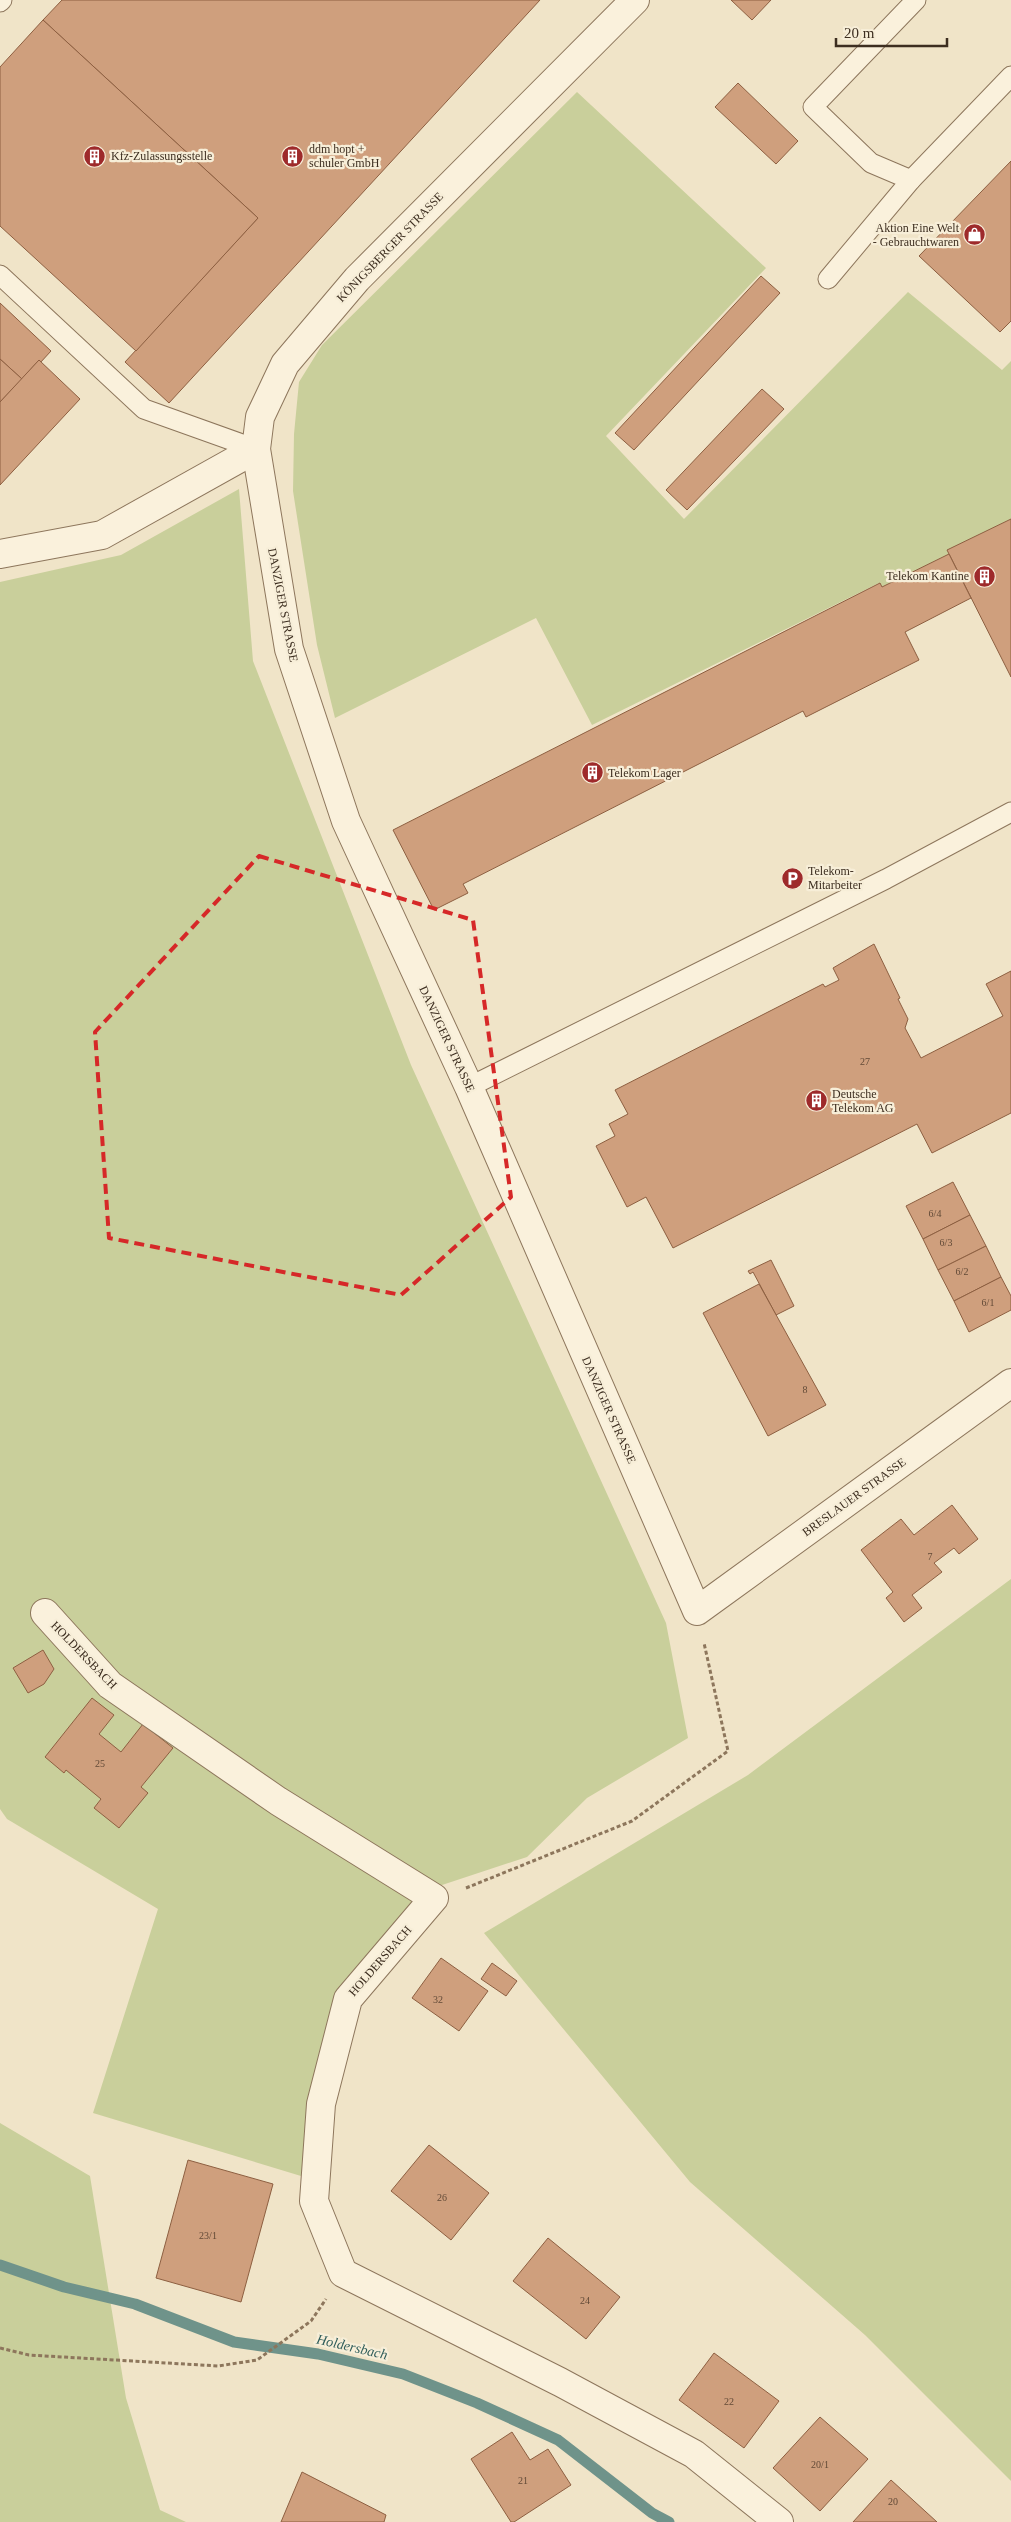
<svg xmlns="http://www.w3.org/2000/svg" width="1011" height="2522" viewBox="0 0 1011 2522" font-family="'Times New Roman',serif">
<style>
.green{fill:#c9cf9b}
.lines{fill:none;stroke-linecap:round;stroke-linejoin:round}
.stream{stroke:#6f938a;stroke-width:11}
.building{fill:#cf9f7d;stroke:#8d5f41}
.service-casing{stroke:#8d765c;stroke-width:21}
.minor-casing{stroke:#8d765c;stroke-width:30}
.path{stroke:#8d765c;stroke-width:3;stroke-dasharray:4 2.5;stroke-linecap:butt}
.service{stroke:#faf1dc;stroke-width:19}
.minor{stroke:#faf1dc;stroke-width:28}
.marked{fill:none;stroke:#d62828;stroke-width:4;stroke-dasharray:10 6;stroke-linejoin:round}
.labels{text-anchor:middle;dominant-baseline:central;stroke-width:4.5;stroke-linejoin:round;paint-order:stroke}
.number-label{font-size:10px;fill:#624a37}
.poi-label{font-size:12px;fill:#3d2e20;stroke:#f7eed8;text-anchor:start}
.street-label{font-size:12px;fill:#3d2e20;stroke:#f7eed8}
.water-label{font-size:14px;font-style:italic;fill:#2f5d5a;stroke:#f7eed8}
</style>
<rect width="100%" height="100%" fill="#f0e4c8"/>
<!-- green -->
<g class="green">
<polygon points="577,92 766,268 606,436 684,519 908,292 1002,370 1011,361 1011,519 948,550 949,554 882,587 879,583 592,725 536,618 335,718 317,645 293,491 294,434 299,382 322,345"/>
<polygon points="239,489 253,661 411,1065 666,1623 688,1738 587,1798 527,1857 436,1887 337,1997 301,2176 93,2113 158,1909 7,1819 0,1809 0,582 121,555"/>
<polygon points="1011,1579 1011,2481 865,2335 690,2182 484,1933 748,1775"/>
<polygon points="0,2123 90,2176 126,2398 160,2510 186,2522 0,2522"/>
</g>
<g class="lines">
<!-- stream -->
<polyline class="stream" points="0,2265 64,2287 135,2304 234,2342 318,2354 403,2374 477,2403 558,2440 652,2513 669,2522"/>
</g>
<!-- building -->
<g class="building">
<polygon points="62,0 540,0 169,403 125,362 258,218 43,20"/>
<polygon points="731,0 771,0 752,20"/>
<polygon points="43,20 258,218 136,351 0,226 0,67"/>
<polygon points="738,83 798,141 776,164 715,107"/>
<polygon points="1011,161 1011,321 1000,332 919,256"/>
<polygon points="761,276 780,293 634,450 615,433"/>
<polygon points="0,303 51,351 40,363 39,360 22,379 0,359"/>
<polygon points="0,359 22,379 0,402"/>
<polygon points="39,360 80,399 0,485 0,402"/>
<polygon points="762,389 784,409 687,510 666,490"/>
<polygon points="1011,519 1011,677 947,550"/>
<polygon points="949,554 971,598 905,632 919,660 806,717 803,711 463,884 468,893 434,910 393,830 880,583 882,587"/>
<polygon points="874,944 900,998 898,999 908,1019 905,1028 921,1058 1003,1016 986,984 1011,971 1011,1113 932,1153 917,1124 673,1248 646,1197 627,1207 596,1146 615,1136 609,1124 628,1114 615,1090 823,984 825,987 839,980 833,968"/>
<polygon points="953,1182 970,1215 923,1239 906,1206"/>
<polygon points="970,1215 986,1246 938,1270 923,1239"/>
<polygon points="986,1246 1001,1277 954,1301 938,1270"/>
<polygon points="771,1260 794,1306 776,1315 753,1272 750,1274 748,1271"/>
<polygon points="1001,1277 1011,1296 1011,1310 969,1332 954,1301"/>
<polygon points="759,1284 826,1405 768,1436 703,1313"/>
<polygon points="952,1505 978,1539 959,1554 954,1548 934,1563 942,1572 912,1595 922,1608 904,1622 886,1598 893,1592 861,1550 901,1519 914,1535"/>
<polygon points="43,1650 54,1669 44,1684 28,1693 13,1668"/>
<polygon points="92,1698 114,1715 99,1734 121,1752 143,1724 173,1748 141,1787 148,1793 119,1828 94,1808 101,1799 66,1770 64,1773 45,1757"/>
<polygon points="441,1958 488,1991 459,2031 412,1998"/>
<polygon points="492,1963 517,1981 506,1996 481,1979"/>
<polygon points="429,2145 489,2193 451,2240 391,2191"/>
<polygon points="188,2160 273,2184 241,2302 156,2278"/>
<polygon points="548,2238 620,2297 586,2339 513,2281"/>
<polygon points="714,2353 779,2401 744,2448 679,2400"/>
<polygon points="820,2417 868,2459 820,2511 773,2468"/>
<polygon points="512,2432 530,2460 548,2449 571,2485 514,2522 511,2522 471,2459"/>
<polygon points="302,2472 386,2515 384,2522 281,2522"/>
<polygon points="891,2480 937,2522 853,2522"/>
</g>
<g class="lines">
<defs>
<g id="service">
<polyline points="0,2 2,0"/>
<polyline points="911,180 871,163 813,107 916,0"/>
<polyline points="0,275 144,409 256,449"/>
<polyline points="828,279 911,180 1011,76"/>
<polyline points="469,1087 886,879 1011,812"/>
</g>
<g id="minor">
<polyline points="635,0 357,279 285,364 260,417 256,449 289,649 346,821 469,1087 697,1611 1011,1383"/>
<polyline points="0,554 102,535 256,449"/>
<polyline points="45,1613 110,1685 278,1801 434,1898 348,1999 321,2104 314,2201 343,2273 560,2382 694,2454 779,2522"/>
</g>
</defs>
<!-- service casing -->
<use href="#service" class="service-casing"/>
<!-- minor casing -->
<use href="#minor" class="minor-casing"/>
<!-- path -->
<g class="path">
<polyline points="466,1888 632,1821 728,1751 704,1643"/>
<polyline points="0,2348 29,2355 218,2366 257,2360 311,2321 326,2299"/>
</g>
<!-- service -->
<use href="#service" class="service"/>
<!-- minor -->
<use href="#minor" class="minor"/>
</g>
<!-- marked area -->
<path class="marked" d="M259,856L473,920L511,1197L401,1295L109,1238L95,1032Z"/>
<!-- icons -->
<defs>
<symbol id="building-disc" viewBox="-11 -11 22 22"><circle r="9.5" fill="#9e2a2b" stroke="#f7eed8"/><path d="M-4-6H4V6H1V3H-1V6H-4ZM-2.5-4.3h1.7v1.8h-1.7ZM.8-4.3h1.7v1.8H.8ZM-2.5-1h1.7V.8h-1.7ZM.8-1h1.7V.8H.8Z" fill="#fff"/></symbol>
<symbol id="shop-disc" viewBox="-11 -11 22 22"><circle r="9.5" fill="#9e2a2b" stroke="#f7eed8"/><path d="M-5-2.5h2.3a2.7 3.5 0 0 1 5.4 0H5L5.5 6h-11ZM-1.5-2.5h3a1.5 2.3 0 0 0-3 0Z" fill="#fff"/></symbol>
<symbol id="parking-disc" viewBox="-11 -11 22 22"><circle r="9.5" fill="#9e2a2b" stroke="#f7eed8"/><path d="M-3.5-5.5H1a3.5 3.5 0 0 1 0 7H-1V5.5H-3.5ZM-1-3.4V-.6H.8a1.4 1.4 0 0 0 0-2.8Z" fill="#fff"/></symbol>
</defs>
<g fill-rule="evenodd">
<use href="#building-disc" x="82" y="144" width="25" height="25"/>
<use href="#building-disc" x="280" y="144" width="25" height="25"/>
<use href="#shop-disc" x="962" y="222" width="25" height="25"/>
<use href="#building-disc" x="972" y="564" width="25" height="25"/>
<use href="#building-disc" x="580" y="760" width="25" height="25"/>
<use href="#parking-disc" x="780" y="866" width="25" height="25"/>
<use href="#building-disc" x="804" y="1088" width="25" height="25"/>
</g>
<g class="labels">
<!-- number labels -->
<g class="number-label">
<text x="865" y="1061">27</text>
<text x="935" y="1213">6/4</text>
<text x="946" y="1242">6/3</text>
<text x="962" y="1271">6/2</text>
<text x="988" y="1302">6/1</text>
<text x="805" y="1389">8</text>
<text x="930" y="1556">7</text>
<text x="100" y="1763">25</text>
<text x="438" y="1999">32</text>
<text x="442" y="2197">26</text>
<text x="208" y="2235">23/1</text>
<text x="585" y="2300">24</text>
<text x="729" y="2401">22</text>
<text x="820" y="2464">20/1</text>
<text x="523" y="2480">21</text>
<text x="893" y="2501">20</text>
</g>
<!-- poi labels -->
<g class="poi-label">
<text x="309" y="149">ddm hopt +<tspan x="309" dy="14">schuler GmbH</tspan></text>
<text x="111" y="156">Kfz-Zulassungsstelle</text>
<text x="959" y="228" text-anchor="end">Aktion Eine Welt<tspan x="959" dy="14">- Gebrauchtwaren</tspan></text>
<text x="969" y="576" text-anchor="end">Telekom Kantine</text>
<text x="608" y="773">Telekom Lager</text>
<text x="808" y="871">Telekom-<tspan x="808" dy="14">Mitarbeiter</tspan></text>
<text x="832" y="1094">Deutsche<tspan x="832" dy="14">Telekom AG</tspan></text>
</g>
<!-- street labels -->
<g class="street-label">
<text transform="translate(390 247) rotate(-46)">KÖNIGSBERGER STRASSE</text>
<text transform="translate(283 605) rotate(79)">DANZIGER STRASSE</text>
<text transform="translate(447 1039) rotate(65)">DANZIGER STRASSE</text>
<text transform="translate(609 1410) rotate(66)">DANZIGER STRASSE</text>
<text transform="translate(854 1497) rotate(-36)">BRESLAUER STRASSE</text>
<text transform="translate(84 1655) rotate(46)">HOLDERSBACH</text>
<text transform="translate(380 1961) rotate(-49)">HOLDERSBACH</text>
</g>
<!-- water labels -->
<g class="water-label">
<text transform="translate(352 2347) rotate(13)">Holdersbach</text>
</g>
</g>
<!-- scale -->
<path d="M836 38v8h111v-8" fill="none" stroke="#3d2e20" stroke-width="2.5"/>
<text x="844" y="38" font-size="15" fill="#3d2e20" stroke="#f7eed8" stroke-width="4" paint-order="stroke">20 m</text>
</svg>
